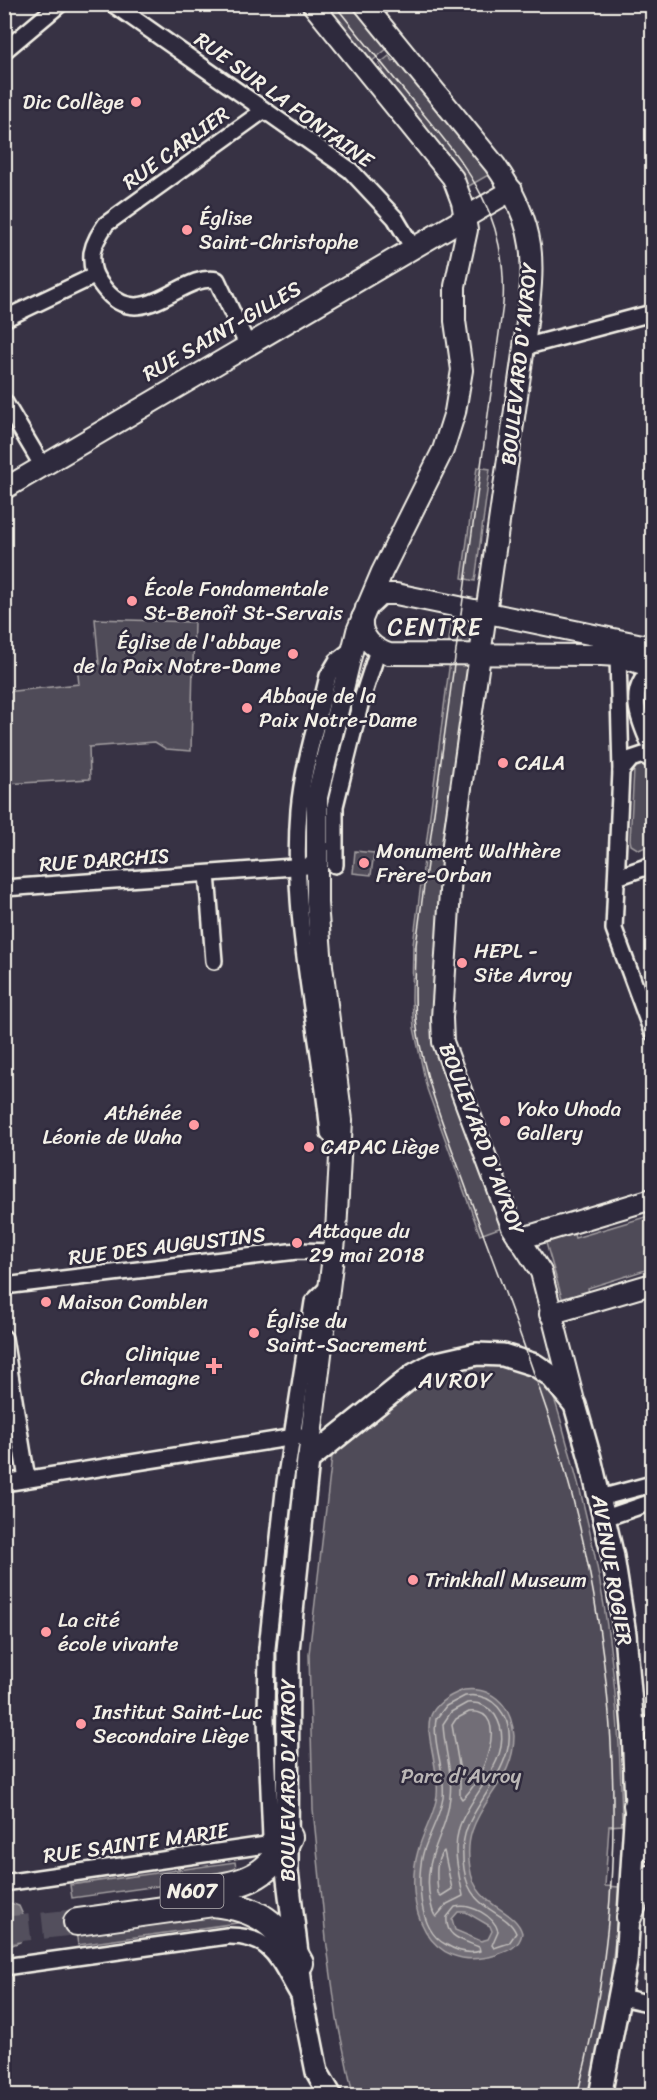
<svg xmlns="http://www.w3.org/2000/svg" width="657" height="2100" viewBox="0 0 657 2100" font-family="Sriracha,sans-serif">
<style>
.green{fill:#504b59;stroke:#a29ea0;stroke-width:1.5}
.water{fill:#726e77;stroke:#a6a2a4;stroke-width:1.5;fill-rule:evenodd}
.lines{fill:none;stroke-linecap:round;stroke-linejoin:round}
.shore{stroke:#c0bdbb;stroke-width:1.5}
.trunk-tunnel{stroke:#534f5d;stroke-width:26;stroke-dasharray:26 13;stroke-linecap:butt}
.minor-casing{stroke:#f4f1e8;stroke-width:20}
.tertiary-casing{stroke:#f4f1e8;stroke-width:24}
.secondary-casing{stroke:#f4f1e8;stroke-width:26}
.primary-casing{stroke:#f4f1e8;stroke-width:28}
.trunk-casing{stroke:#f4f1e8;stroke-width:30}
.minor{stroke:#2f2a3d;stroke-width:15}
.tertiary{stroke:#2f2a3d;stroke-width:20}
.secondary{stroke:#2f2a3d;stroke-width:21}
.primary{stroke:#2f2a3d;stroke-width:24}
.trunk{stroke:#2f2a3d;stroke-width:26}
.tram{stroke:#f4f1e8;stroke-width:1.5}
.poi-dot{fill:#ff9aa2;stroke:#2f2a3d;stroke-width:2}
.labels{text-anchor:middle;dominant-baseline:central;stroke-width:5;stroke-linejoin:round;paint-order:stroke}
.shield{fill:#2f2a3d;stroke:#b9b5b5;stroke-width:1.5}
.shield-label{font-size:20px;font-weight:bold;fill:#f4f1e8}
.street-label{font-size:21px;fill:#f4f1e8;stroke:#2f2a3d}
.poi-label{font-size:21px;fill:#f4f1e8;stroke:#2f2a3d;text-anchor:start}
.park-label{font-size:21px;fill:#bbb7b6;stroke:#2f2a3d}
.neighbourhood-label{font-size:22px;letter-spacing:1.5px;fill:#f4f1e8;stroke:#2f2a3d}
.quarter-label{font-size:24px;letter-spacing:1.5px;fill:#f4f1e8;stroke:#2f2a3d}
</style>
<rect width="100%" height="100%" fill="#373244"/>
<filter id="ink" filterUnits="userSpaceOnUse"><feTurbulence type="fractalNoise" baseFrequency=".0167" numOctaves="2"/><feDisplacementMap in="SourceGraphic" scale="12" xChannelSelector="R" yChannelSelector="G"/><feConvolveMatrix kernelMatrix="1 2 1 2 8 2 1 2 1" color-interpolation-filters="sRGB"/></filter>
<g filter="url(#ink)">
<!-- green -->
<g class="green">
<polygon points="315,5 362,5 389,47 371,62"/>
<polygon points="403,54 497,170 462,190 374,76 383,70 379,64 389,56 393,61"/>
<polygon points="477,467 490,469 475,581 462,578"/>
<polygon points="453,613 469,618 476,625 474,641 466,646 448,647"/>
<polygon points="95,619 194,622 191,751 166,749 155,742 89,747 90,779 5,784 5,692 79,684 77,667 99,664"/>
<polygon points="450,661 463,661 479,671 440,1018 510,1224 480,1235 427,1089 414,1028 412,1000 413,945"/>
<polygon points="644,765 652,777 652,844 639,850 631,845 630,840 634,770 636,766"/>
<polygon points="355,851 374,853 371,875 353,873"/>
<polygon points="652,1215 652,1268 588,1288 590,1297 564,1305 544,1236 572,1228 575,1238"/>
<path d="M493,1361C512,1367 536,1371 549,1388C557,1399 565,1439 570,1453C606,1580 620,1694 622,1825L609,1826L605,1886L619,1887C615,1957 606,2028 587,2095H353L337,2019L326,1939L313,1809L309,1654L333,1448L436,1370Z"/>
<polygon points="235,1862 237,1875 72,1898 70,1885"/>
<polygon points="652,1908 652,1990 647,1987 644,1980"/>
<polygon points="209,1913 237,1918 237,1923 78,1945 76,1931"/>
</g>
<!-- water -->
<g class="water">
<path d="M464,1690C480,1688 494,1693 504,1706C511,1715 513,1725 514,1736C514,1778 484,1795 472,1831C468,1843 468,1856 470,1868C475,1908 516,1908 522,1933C520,1947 508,1951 496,1955C427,1976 403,1905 418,1851C423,1831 435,1815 437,1795C440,1772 425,1736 430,1718C435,1703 450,1695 464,1690ZM458,1912H466L490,1926L492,1931L488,1939L481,1941L455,1930L452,1919Z"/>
<polygon points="5,1901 19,1906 27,1924 20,1942 5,1948"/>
</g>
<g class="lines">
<!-- shore -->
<g class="shore">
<path d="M465,1696C478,1694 489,1697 498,1707C532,1746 480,1794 467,1828C462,1841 462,1855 464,1869C470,1913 506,1909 516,1933L509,1943L494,1948L492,1945L498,1931C494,1916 471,1903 455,1907L447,1917C445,1938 463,1940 479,1947L480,1951C468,1955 455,1950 445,1944C418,1930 416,1876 424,1850C430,1832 440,1816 443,1798C446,1771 432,1745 436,1719L446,1706Z"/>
<path d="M467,1703C478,1702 488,1706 495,1715C520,1755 469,1794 459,1828C452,1852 459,1873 463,1896L447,1904L436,1917C432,1913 432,1907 430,1900C422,1854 446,1838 450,1797C453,1772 444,1749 443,1724L451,1712Z"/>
<path d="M469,1712C514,1708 480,1786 462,1799L460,1796V1771L452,1725L456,1719Z"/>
<path d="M444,1851L452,1889L441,1896L438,1893C437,1880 434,1860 444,1851Z"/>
</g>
<!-- trunk-tunnel -->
<polyline class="trunk-tunnel" points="4,1930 77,1922"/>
<defs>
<g id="minor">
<polyline points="113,4 350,170 395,218 413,248"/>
<polyline points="4,51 60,4"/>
<polyline points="4,319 94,276"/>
<path d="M247,344L217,280C182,271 140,337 103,287C94,276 91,268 92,253C94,242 100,233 106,224L263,111"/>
<polyline points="524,347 652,313"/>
<polyline points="4,401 42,465"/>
<polyline points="628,655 618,656 621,771 614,929 652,1032"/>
<path d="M652,670C624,691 641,724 652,749"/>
<polyline points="621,771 631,759 643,755 652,760"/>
<polyline points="335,865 335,806 360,705 378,650"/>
<polyline points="207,874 214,961"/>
<polyline points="617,877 652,865"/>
<polyline points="4,888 307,866"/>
<path d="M342,1146L329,1133C319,1026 290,919 299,810C303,765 318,720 328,676L337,661L351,650"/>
<polyline points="4,1286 297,1251 334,1252"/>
<polyline points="4,1338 27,1479"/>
<polyline points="4,1483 301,1436"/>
<polyline points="600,1498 652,1484"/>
<polyline points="605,1518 652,1502"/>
<polyline points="633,1727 652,1725"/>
<polyline points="4,1883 266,1845 271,1838 266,1720 267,1648 285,1482 313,1302 329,1286"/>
<path d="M4,1967L227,1936C273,1935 278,1961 299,1996"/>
<polyline points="621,1997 652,2004"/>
</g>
<g id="tertiary">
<path d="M364,4L495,165C543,233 533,270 524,347L453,844L442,1018L443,1042L512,1227L541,1272L575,1405"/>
<polyline points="4,489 512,190"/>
<polyline points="366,608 381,594 396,594 652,647"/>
<path d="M362,618C360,637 372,648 389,654L601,655L618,656L652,667"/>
<polyline points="519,1239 652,1199"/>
<polyline points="550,1314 652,1284"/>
<polyline points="308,1460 336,1232 342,1120 322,966 317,903 317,797 357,631 382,572 443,450 455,412 462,370 455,321 455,286 467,230 462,202 453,178 312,4"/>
</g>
<polyline id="secondary" points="331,2096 317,2072 303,2002 287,1871 288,1650 308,1460 415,1374 433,1364 477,1354 503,1355 535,1365 550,1375 575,1405 590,1458 613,1557 625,1634 633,1727 636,1805 626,1962 600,2096"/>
<g id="primary">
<polyline points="636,1805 640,1825 652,1849"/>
<polyline points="629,1917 641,1889 652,1877"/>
</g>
<g id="trunk">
<path d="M191,1891C237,1885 267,1883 289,1837"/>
<path d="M77,1922L213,1903C258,1908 278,1923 300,1963"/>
</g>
</defs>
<!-- minor casing -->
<use href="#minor" class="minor-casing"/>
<!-- tertiary casing -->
<use href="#tertiary" class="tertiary-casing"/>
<!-- secondary casing -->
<use href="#secondary" class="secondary-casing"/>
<!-- primary casing -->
<use href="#primary" class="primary-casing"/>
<!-- trunk casing -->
<use href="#trunk" class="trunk-casing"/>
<!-- minor -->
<use href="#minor" class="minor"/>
<!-- tertiary -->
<use href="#tertiary" class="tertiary"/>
<!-- secondary -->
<use href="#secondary" class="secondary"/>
<!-- primary -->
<use href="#primary" class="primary"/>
<!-- trunk -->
<use href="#trunk" class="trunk"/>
<!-- tram -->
<path class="tram" d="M334,4C361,38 388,71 415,104C469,169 508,214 503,304L416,945C416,973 413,1001 417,1028C425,1081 446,1132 464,1182C488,1248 514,1315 537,1382C618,1608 639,1863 577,2096"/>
</g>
</g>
<!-- markers -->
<g class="poi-dot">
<circle cx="136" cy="102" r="6"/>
<circle cx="187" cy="230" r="6"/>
<circle cx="132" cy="601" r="6"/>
<circle cx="293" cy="654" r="6"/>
<circle cx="247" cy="708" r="6"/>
<circle cx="503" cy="763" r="6"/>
<circle cx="364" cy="863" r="6"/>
<circle cx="462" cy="963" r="6"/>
<circle cx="505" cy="1121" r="6"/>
<circle cx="194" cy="1125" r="6"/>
<circle cx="309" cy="1147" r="6"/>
<circle cx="297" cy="1243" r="6"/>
<circle cx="46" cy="1302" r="6"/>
<circle cx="254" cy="1333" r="6"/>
<path d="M211 1357h6v6h6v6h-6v6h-6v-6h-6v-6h6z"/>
<circle cx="413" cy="1580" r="6"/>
<circle cx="46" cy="1632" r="6"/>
<circle cx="81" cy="1724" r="6"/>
</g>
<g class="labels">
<!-- shield labels -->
<rect class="shield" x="160.5" y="1874" width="63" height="34" rx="4.5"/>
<g class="shield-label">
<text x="192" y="1891">N607</text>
</g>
<!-- street labels -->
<g class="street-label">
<text transform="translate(284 100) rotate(36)">RUE SUR LA FONTAINE</text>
<text transform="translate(176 148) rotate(-36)">RUE CARLIER</text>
<text transform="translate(222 331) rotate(-30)">RUE SAINT-GILLES</text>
<text transform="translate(519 364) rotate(-84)">BOULEVARD D'AVROY</text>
<text transform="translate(104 860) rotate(-4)">RUE DARCHIS</text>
<text transform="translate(482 1139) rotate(69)">BOULEVARD D'AVROY</text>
<text transform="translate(167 1246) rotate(-7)">RUE DES AUGUSTINS</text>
<text transform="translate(612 1570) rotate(80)">AVENUE ROGIER</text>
<text transform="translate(288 1780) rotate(-90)">BOULEVARD D'AVROY</text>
<text transform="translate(136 1843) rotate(-8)">RUE SAINTE MARIE</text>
</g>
<!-- poi labels -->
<g class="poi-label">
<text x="124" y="102" text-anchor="end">Dic Collège</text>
<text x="199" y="218">Église<tspan x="199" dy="24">Saint-Christophe</tspan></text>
<text x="144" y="589">École Fondamentale<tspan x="144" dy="24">St-Benoît St-Servais</tspan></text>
<text x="281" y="642" text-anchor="end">Église de l'abbaye<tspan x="281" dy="24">de la Paix Notre-Dame</tspan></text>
<text x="259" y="696">Abbaye de la<tspan x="259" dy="24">Paix Notre-Dame</tspan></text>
<text x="515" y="763">CALA</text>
<text x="376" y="851">Monument Walthère<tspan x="376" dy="24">Frère-Orban</tspan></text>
<text x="474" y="951">HEPL -<tspan x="474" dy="24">Site Avroy</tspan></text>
<text x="517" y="1109">Yoko Uhoda<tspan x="517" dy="24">Gallery</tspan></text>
<text x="182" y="1113" text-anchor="end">Athénée<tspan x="182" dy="24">Léonie de Waha</tspan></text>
<text x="321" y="1147">CAPAC Liège</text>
<text x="309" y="1231">Attaque du<tspan x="309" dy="24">29 mai 2018</tspan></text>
<text x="58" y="1302">Maison Comblen</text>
<text x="266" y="1321">Église du<tspan x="266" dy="24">Saint-Sacrement</tspan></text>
<text x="200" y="1354" text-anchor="end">Clinique<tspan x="200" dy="24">Charlemagne</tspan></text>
<text x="425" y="1580">Trinkhall Museum</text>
<text x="58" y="1620">La cité<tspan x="58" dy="24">école vivante</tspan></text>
<text x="93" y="1712">Institut Saint-Luc<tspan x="93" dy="24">Secondaire Liège</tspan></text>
</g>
<!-- park labels -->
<g class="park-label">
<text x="461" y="1776">Parc d'Avroy</text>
</g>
<!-- neighbourhood labels -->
<g class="neighbourhood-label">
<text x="456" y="1380">AVROY</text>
</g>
<!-- quarter labels -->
<g class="quarter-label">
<text x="435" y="627">CENTRE</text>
</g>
</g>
<!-- margin -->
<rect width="657" height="2100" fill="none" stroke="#2f2a3d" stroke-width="24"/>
<rect x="12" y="12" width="633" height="2076" fill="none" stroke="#f4f1e8" stroke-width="2" filter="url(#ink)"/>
</svg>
